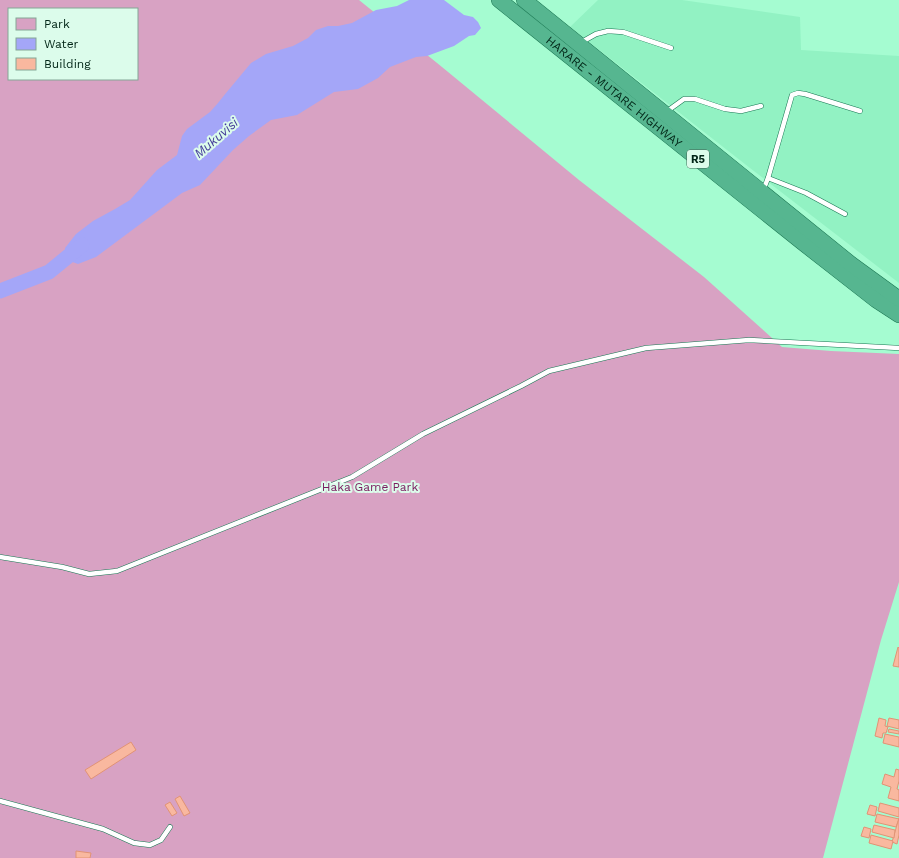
<svg xmlns="http://www.w3.org/2000/svg" width="899" height="858" viewBox="0 0 899 858" font-family="'Work Sans',sans-serif">
<style>
.built{fill:#92f2c3}
.green{fill:#d8a2c3;fill-rule:evenodd}
.water{fill:#a4a6f8}
.lines{fill:none;stroke-linecap:round;stroke-linejoin:round}
.river{stroke:#a4a6f8;stroke-width:15}
.building{fill:#f9b89f;stroke:#e19375}
.service-casing{stroke:#187753;stroke-width:5.5}
.trunk-casing{stroke:#1d7854;stroke-width:16}
.service{stroke:#fff;stroke-width:4.5}
.trunk{stroke:#56b690;stroke-width:15}
.labels{text-anchor:middle;dominant-baseline:central;stroke-width:4;stroke-linejoin:round;paint-order:stroke}
.shield{fill:#dcfceb;stroke:#426656;stroke-width:1}
.shield-label{font-size:11px;font-weight:bold;fill:#002516}
.street-label{font-size:12px;fill:#002516;stroke:#dcfceb}
.park-label{font-size:12px;fill:#7a1c5f;stroke:#dcfceb}
.water-label{font-size:13px;font-style:italic;fill:#443c99;stroke:#dcfceb}
</style>
<rect width="100%" height="100%" fill="#a5fcd1"/>
<!-- built -->
<polygon class="built" points="598,0 682,0 800,17 801,50 899,56 899,283 750,168 570,27"/>
<!-- green -->
<path class="green" d="M0,0H359L442,67L579,180L704,277L782,347L831,351L899,354V582L881,640L823,858H0ZM9,9H137V79H9Z"/>
<!-- water -->
<polygon class="water" points="409,0 444,0 464,15 473,17 478,22 481,28 475,35 469,36 454,46 427,56 416,57 390,67 378,78 358,89 334,92 297,115 271,120 249,136 233,150 200,185 182,193 96,257 78,264 67,260 65,248 76,234 93,221 115,209 130,200 157,170 177,155 182,136 187,129 210,112 218,103 226,93 251,63 266,54 293,46 308,38 316,30 328,26 338,26 352,23 376,10 397,6"/>
<g class="lines">
<!-- river -->
<polyline class="river" points="0,291 49,272 82,245"/>
</g>
<!-- building -->
<g class="building">
<polygon points="898,647 899,648 899,667 893,666"/>
<polygon points="879,718 886,720 885,726 888,727 886,733 883,733 882,738 875,736"/>
<polygon points="889,718 899,720 899,729 887,726"/>
<polygon points="889,729 899,731 899,734 888,732"/>
<polygon points="885,734 899,737 899,747 883,743"/>
<polygon points="131,742 136,750 91,779 85,770"/>
<polygon points="896,769 899,770 899,781 897,789 899,790 899,801 888,798 891,787 882,784 885,774 894,777"/>
<polygon points="180,796 190,813 184,816 175,799"/>
<polygon points="170,802 177,813 172,816 165,805"/>
<polygon points="880,803 899,808 899,817 878,811"/>
<polygon points="870,805 877,807 875,816 867,814"/>
<polygon points="877,814 899,819 896,827 875,822"/>
<polygon points="899,818 899,835 897,844 892,842"/>
<polygon points="874,825 895,830 894,838 872,832"/>
<polygon points="864,827 871,829 869,838 861,836"/>
<polygon points="871,835 893,841 891,849 869,843"/>
<polygon points="76,851 91,853 90,858 76,858"/>
</g>
<g class="lines">
<defs>
<g id="service">
<polyline points="580,43 596,34 608,31 623,32 671,48"/>
<polyline points="666,112 684,99 695,99 725,109 741,111 761,106"/>
<polyline points="768,178 806,193 845,214"/>
<polyline points="763,191 768,178 792,95 798,93 805,94 860,111"/>
<polyline points="0,557 62,567 89,574 117,571 352,477 423,434 521,386 549,371 646,348 749,340 899,348"/>
<polyline points="0,801 103,829 134,843 150,845 161,840 170,827"/>
</g>
<g id="trunk">
<path id="s1" d="M499,0L803,243L876,300L899,315"/>
<polyline points="524,0 851,264 899,299"/>
</g>
</defs>
<!-- service casing -->
<use href="#service" class="service-casing"/>
<!-- trunk casing -->
<use href="#trunk" class="trunk-casing"/>
<!-- service -->
<use href="#service" class="service"/>
<!-- trunk -->
<use href="#trunk" class="trunk"/>
</g>
<g class="labels">
<!-- shield labels -->
<rect class="shield" x="687" y="150" width="22" height="18" rx="3"/>
<g class="shield-label">
<text x="698" y="159">R5</text>
</g>
<!-- street labels -->
<g class="street-label">
<text stroke="none"><textPath href="#s1" startOffset="147">HARARE - MUTARE HIGHWAY</textPath></text>
</g>
<!-- park labels -->
<g class="park-label">
<text x="370" y="487">Haka Game Park</text>
</g>
<!-- water labels -->
<g class="water-label">
<text transform="translate(216 138) rotate(-41)">Mukuvisi</text>
</g>
</g>
<!-- legend -->
<rect x="8" y="8" width="130" height="72" fill="#dcfceb" stroke="#84a696"/>
<rect x="16" y="18" width="20" height="12" fill="#d8a2c3" stroke="#84a696"/>
<text x="44" y="28" font-size="12" fill="#002516">Park</text>
<rect x="16" y="38" width="20" height="12" fill="#a4a6f8" stroke="#84a696"/>
<text x="44" y="48" font-size="12" fill="#002516">Water</text>
<rect x="16" y="58" width="20" height="12" fill="#f9b89f" stroke="#84a696"/>
<text x="44" y="68" font-size="12" fill="#002516">Building</text>
</svg>
